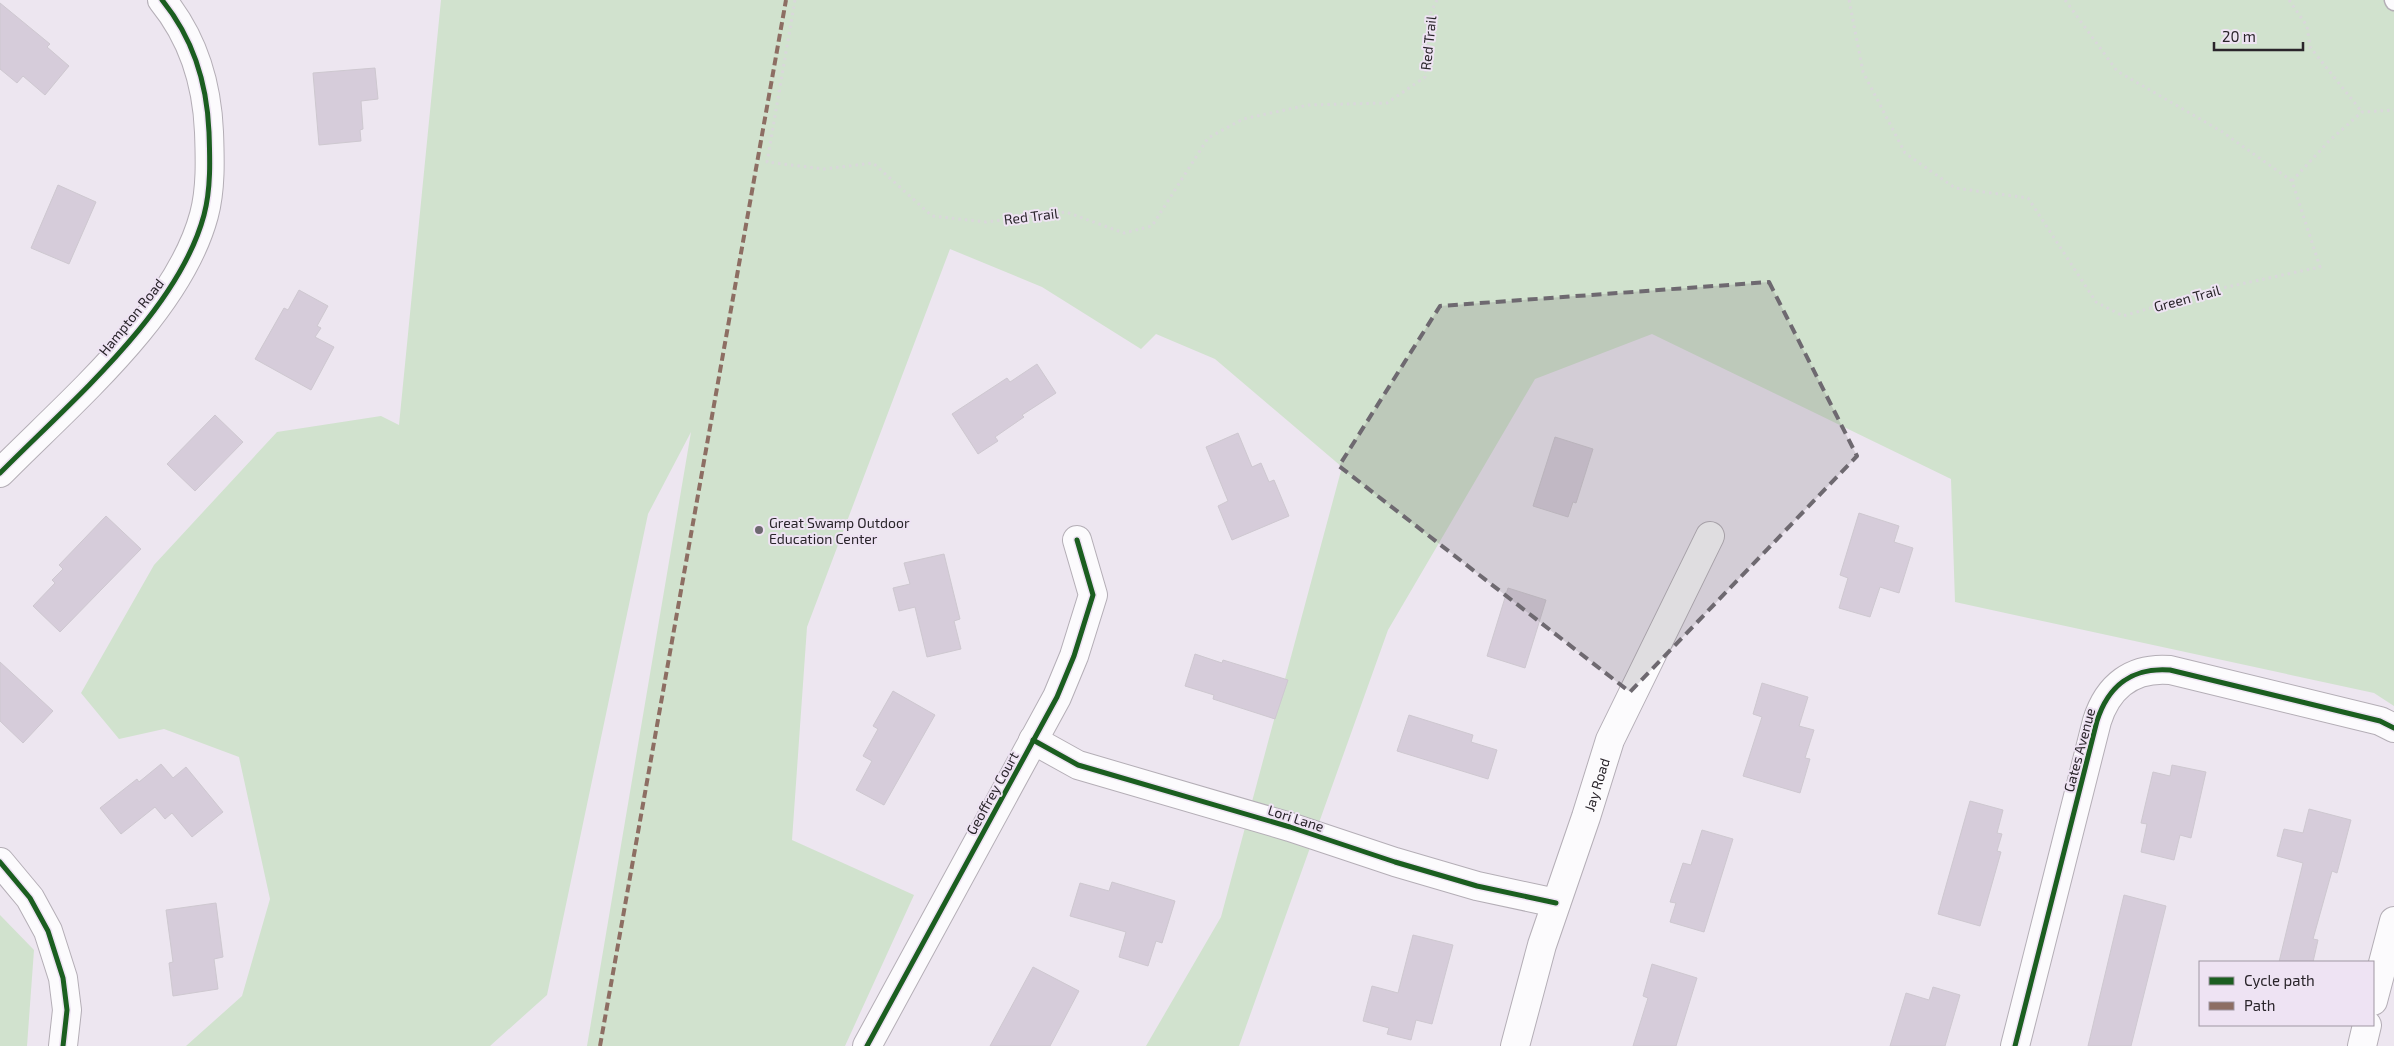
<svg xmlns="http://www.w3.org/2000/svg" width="2394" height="1046" viewBox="0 0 2394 1046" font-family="'Exo 2',sans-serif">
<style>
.green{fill:#d1e2ce}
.building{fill:#d6ccda;stroke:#cec8d0}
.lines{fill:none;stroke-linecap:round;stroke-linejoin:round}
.lane-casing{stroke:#b4aeb6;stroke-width:19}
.street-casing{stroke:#b4aeb6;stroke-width:30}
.path{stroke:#d9d8da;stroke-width:3;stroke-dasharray:2.5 4;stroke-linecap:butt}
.lane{stroke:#fcfbfd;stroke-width:16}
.street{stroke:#fcfbfd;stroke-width:28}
.quiet{stroke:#8d6e63;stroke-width:4;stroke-dasharray:8 4;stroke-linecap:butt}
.cycleway-casing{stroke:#eee3f3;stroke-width:8}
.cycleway{stroke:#1b5e20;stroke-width:5}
.marked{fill:#6e6970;fill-opacity:0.2;stroke:#6e6970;stroke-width:4;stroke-dasharray:10 6;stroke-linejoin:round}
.poi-dot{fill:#6e6970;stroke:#eee3f3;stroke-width:2}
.labels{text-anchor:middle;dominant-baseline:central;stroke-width:4;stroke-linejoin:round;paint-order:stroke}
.street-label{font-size:14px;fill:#2a252b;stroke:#eee3f3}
.poi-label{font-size:14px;fill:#2a252b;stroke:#eee3f3;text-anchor:start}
</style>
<rect width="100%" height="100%" fill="#ede6f0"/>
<!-- green -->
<g class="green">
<polygon points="441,0 2394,0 2394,706 2374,693 1955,602 1951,479 1652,334 1535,379 1388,630 1239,1046 1146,1046 1221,917 1342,467 1215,359 1156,334 1141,349 1042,287 950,249 807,627 792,840 914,895 845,1046 587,1046 691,432 648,514 547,995 490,1046 186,1046 242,996 270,899 239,757 164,729 119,739 81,693 154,565 277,432 381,416 399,425"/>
<polygon points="0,915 34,950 27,1046 0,1046"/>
</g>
<!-- building -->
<g class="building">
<polygon points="0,3 50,44 47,47 69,66 45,95 23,76 17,83 0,69"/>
<polygon points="375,68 378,99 361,101 363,129 360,130 361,141 319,145 313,73"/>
<polygon points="58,185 96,202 69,264 31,248"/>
<polygon points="299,290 328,306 317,326 321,328 315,337 334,347 311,390 255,359 284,308 288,310"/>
<polygon points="1037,364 1056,393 1022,415 1024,417 995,437 998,441 978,454 952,414 1007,378 1010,382"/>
<polygon points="215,415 243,442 195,491 167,464"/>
<polygon points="1238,433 1252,467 1261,463 1269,482 1274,480 1289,516 1232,540 1218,506 1228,501 1206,447"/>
<polygon points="1555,437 1593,449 1576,503 1573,502 1568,517 1533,506"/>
<polygon points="1859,513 1899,526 1894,542 1913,548 1899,593 1880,587 1870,617 1839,608 1848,578 1840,575"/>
<polygon points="106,516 141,549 60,632 33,606 55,583 52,580 63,569 59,565"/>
<polygon points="944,554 960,619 954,621 961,649 927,657 915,607 899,611 893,588 910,584 904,563"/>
<polygon points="1508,588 1546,600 1525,668 1487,656"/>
<polygon points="1195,654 1222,663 1223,660 1288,680 1275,719 1213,699 1214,695 1185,686"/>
<polygon points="0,662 53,711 23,743 0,721"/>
<polygon points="1762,683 1808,697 1799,726 1814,730 1805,758 1810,759 1800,793 1743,776 1762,717 1753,714"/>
<polygon points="893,691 935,715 884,805 856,790 872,761 863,756 878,729 873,726"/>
<polygon points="1409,715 1473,735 1471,742 1497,750 1488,779 1397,751"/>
<polygon points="161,764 173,778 186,767 223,812 192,837 172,813 165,819 155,807 121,834 100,808 137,779 139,782"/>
<polygon points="2172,765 2206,772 2191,838 2180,835 2174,860 2141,852 2147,824 2141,823 2153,772 2170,776"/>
<polygon points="1970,801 2003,810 1997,833 2002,834 1997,851 2001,852 1980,926 1938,914"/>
<polygon points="2309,809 2351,820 2337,873 2332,871 2313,939 2318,940 2313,962 2279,962 2303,863 2277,856 2284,829 2303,833"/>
<polygon points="1702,830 1733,839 1704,932 1670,922 1676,903 1670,902 1683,863 1691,865"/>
<polygon points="1112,882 1175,901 1162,943 1156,941 1148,966 1119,957 1126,932 1070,916 1080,883 1109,891"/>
<polygon points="2124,895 2166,906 2131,1046 2088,1046"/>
<polygon points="216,903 223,957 214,959 218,989 173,996 169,963 173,962 166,910"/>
<polygon points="1413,935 1453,945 1432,1024 1416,1020 1411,1040 1387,1034 1389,1028 1363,1021 1372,986 1398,993"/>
<polygon points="1652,964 1697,978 1676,1046 1633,1046 1648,998 1643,996"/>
<polygon points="1033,967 1079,991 1050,1046 990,1046"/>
<polygon points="1933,987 1960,995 1945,1046 1890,1046 1906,993 1929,1000"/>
</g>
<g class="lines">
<defs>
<polyline id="lane" points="2393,0 2394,2"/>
<g id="street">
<path d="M0,473C70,402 178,312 204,215C211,189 210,159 209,132C207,84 193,38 162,0"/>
<polyline points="1033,740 1078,765 1290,827 1395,862 1477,886 1556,903"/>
<polyline points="0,862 30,898 48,931 63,978 67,1010 63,1046"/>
<polyline points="2373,1001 2394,921"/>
<polyline points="867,1046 1057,697 1074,656 1093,595 1077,540"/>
<path id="s1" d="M1515,1046L1542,945L1586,817L1610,740L1710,536"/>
<path d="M2015,1046L2097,721C2108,686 2132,667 2170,670L2380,721L2394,728"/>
<polyline points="2362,1046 2367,1025"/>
</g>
</defs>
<!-- lane casing -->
<use href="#lane" class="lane-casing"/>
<!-- street casing -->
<use href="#street" class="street-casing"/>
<!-- path -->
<g class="path">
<polyline points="795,0 767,162 824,169 873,163 932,216 986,222 1066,212 1124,233 1152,226 1208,138 1243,119 1308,105 1387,103 1425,77 1431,12 1437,0"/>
<polyline points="1849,0 1863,72 1905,153 1955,188 2028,198 2096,302 2123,316 2213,290 2320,267 2292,181 2221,131 2117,71 2065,0"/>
<polyline points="2289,0 2307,26 2310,47 2362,112"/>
<polyline points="2292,181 2329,141 2362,112 2394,110"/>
</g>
<!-- lane -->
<use href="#lane" class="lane"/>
<!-- street -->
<use href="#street" class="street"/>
<!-- quiet -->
<polyline class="quiet" points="600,1046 786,0"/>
<defs>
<g id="cycleway">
<path d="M0,473C70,402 178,312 204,215C211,189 210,159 209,132C207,84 193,38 162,0"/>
<polyline points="1033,740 1078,765 1290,827 1395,862 1477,886 1556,903"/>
<polyline points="0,862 30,898 48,931 63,978 67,1010 63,1046"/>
<polyline points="867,1046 1057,697 1074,656 1093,595 1077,540"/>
<path d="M2015,1046L2097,721C2108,686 2132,667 2170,670L2380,721L2394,728"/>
</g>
</defs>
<!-- cycleway casing -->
<use href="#cycleway" class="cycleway-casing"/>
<!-- cycleway -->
<use href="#cycleway" class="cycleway"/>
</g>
<!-- marked area -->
<path class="marked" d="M1769,282L1857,456L1630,692L1339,466L1440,306Z"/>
<!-- markers -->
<circle class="poi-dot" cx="759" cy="530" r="5"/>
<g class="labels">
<!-- street labels -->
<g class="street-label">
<text transform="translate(1428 43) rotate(-84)">Red Trail</text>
<text transform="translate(1031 216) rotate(-7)">Red Trail</text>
<text transform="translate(2187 298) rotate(-15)">Green Trail</text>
<text transform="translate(131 317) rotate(-51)">Hampton Road</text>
<text transform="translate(2079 750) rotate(-75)">Gates Avenue</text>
<text stroke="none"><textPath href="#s1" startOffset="274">Jay Road</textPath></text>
<text transform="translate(992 793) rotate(-61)">Geoffrey Court</text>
<text transform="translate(1296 818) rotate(18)">Lori Lane</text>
</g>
<!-- poi labels -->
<g class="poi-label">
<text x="769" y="522">Great Swamp Outdoor<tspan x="769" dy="16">Education Center</tspan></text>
</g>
</g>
<!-- legend -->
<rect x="2199" y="961" width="175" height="65" fill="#eee3f3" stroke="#a097a3"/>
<rect x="2209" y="977" width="25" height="8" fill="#1b5e20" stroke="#a097a3"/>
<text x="2244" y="986" font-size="15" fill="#2a252b">Cycle path</text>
<rect x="2209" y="1002" width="25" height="8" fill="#8d6e63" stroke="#a097a3"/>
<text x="2244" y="1011" font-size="15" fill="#2a252b">Path</text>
<!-- scale -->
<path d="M2214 42v8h89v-8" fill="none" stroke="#2a252b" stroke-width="2.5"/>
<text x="2222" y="42" font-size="15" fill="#2a252b" stroke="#eee3f3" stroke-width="4" paint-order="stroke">20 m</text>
</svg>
